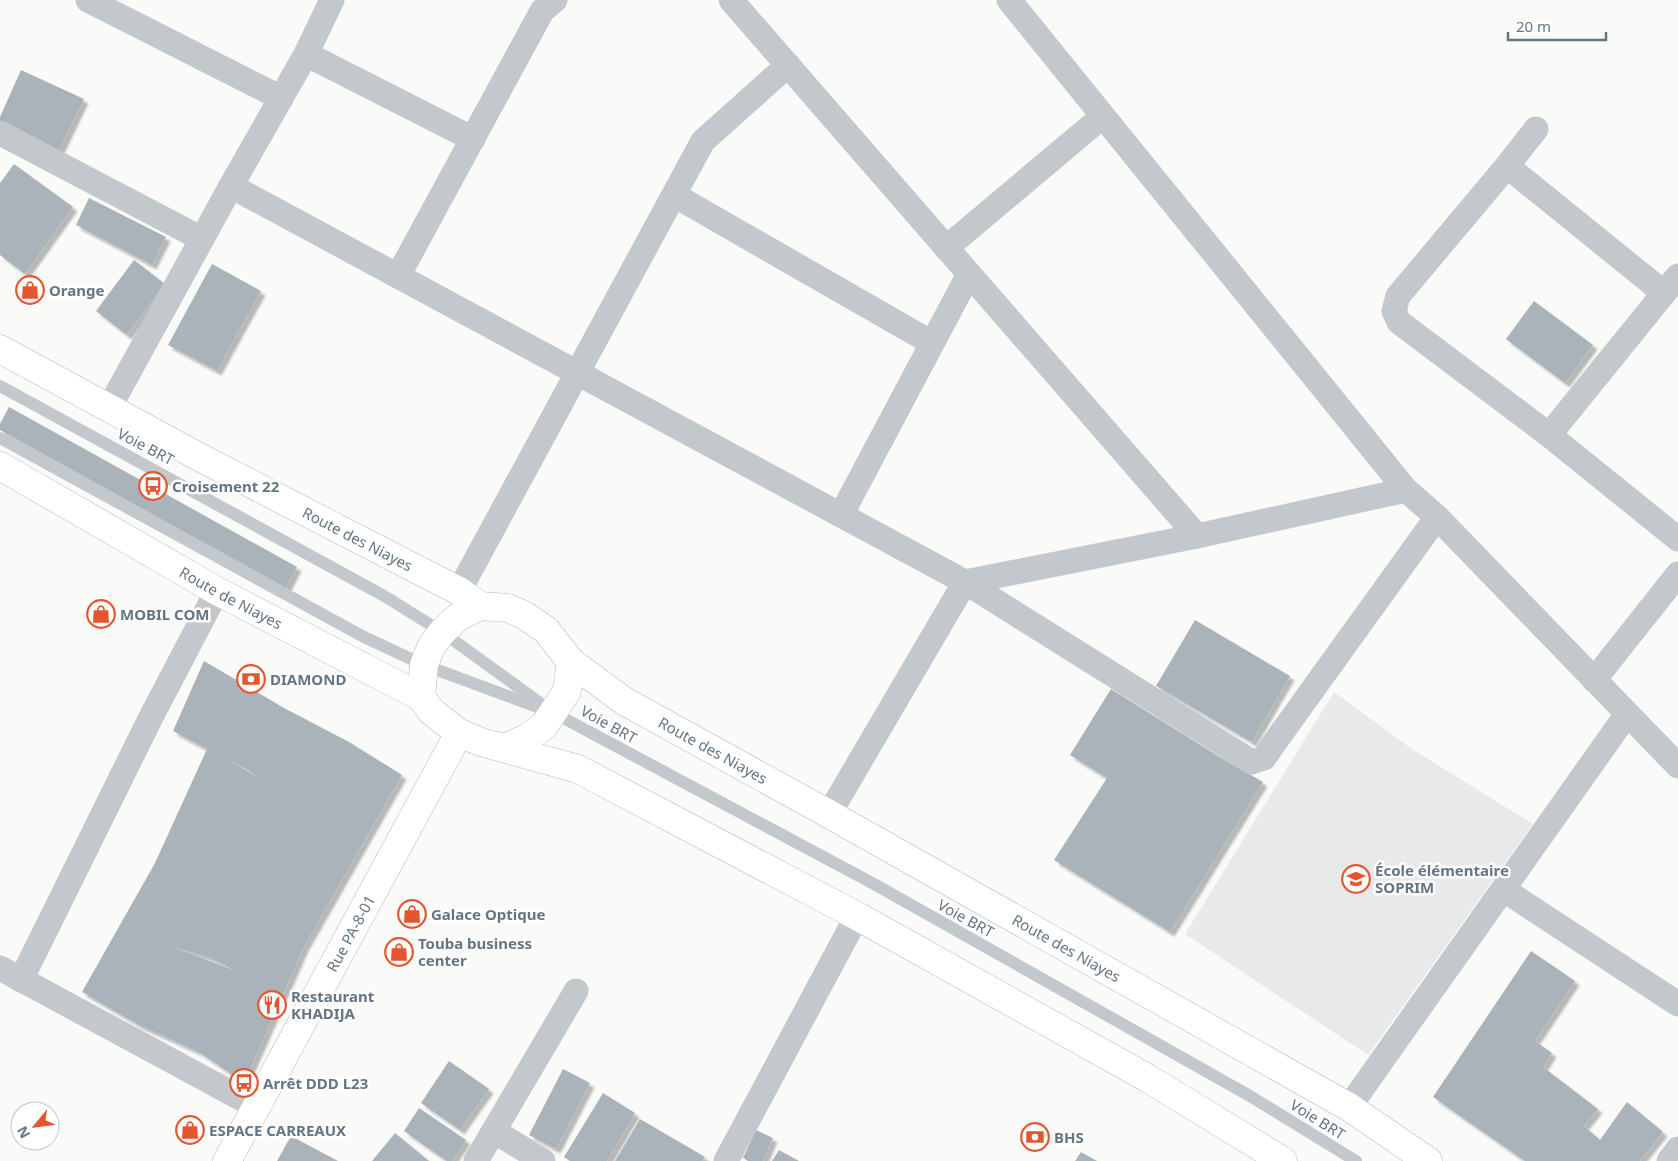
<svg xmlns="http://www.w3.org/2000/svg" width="1678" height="1161" viewBox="0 0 1678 1161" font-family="'Noto Sans',sans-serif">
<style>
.built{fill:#e8e9e9}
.building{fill:#aab3b9;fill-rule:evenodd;filter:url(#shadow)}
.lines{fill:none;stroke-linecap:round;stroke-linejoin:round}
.secondary-casing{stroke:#b3babf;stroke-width:29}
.primary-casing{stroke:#b5babe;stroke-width:29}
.lane{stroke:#c3c8cc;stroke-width:12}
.street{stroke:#c3c8cc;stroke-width:25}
.secondary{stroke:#fff;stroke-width:28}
.primary{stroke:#fff;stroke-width:28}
.labels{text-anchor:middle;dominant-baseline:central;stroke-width:5;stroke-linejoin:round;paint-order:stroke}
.poi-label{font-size:15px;font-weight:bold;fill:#657683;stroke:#fff;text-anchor:start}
.street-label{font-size:15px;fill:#657683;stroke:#fff}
</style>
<defs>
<filter id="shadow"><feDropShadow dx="4.5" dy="4.5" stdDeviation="1" flood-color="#0004"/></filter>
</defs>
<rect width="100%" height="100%" fill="#fafaf8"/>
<!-- built -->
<polygon class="built" points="1334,692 1412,749 1533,824 1368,1055 1185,934"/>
<!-- building -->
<g class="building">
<polygon points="21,70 84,99 59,151 0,124 0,117"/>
<polygon points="14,164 73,207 25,274 0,255 0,183"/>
<polygon points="89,198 166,237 152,265 76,225"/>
<polygon points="134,260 165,284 127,335 96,311"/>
<polygon points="212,264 261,291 217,371 168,345"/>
<polygon points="1534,301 1593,345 1565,383 1506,339"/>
<polygon points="9,407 297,567 286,588 0,430 0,424"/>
<polygon points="1195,620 1290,676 1252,742 1156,686"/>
<path d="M204,661L284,708L349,742L402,775L304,947L244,1083L199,1052L139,1025L82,992L155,863L207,749L173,731ZM224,758L250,771L256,776ZM173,947L208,957L236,971Z"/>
<polygon points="1111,689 1223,759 1263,782 1170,932 1054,860 1107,778 1070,755"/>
<polygon points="1531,951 1575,981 1535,1041 1552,1053 1543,1067 1598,1109 1584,1126 1600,1140 1627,1102 1663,1132 1640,1161 1525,1161 1433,1097"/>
<polygon points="449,1061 489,1089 460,1130 421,1103"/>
<polygon points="563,1069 590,1083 556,1149 529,1135"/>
<polygon points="603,1093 635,1113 607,1161 570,1161 564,1157"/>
<polygon points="419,1108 466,1140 452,1161 447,1161 404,1131"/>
<polygon points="640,1119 705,1157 702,1161 615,1161"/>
<polygon points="756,1130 773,1138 763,1161 748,1161 743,1158"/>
<polygon points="395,1133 429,1161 372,1161"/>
<polygon points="291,1136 338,1161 277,1161"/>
<polygon points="779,1150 799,1161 772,1161"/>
<polygon points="1081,1152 1097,1161 1075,1161"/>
</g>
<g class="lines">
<defs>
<g id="secondary">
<path id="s1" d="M227,1161L459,733"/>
</g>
<g id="primary">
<path id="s2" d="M0,349L203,459L459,591L480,606L508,608L524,615L546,630L571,662L624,701L829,814L1349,1107L1428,1161"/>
<path id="s3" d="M0,466L217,591L421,697L431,711L459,733L481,742L578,769L857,916L1149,1079L1283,1161"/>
<polyline points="421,697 424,665 431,647 442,632 458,617 480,606"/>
<polyline points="504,748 527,738 544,726 567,691 571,662"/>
</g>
</defs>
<!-- secondary casing -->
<use href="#secondary" class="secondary-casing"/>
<!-- primary casing -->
<use href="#primary" class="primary-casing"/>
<!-- lane -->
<g class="lane">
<polyline points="0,386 386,597 442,632 554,713 874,884 1250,1096 1356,1161"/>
<polyline points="0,438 364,637 424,665 540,708"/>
</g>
<!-- street -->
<g class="street">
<polyline points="88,0 281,98"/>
<polyline points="731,0 1197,536"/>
<polyline points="1009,0 1406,490 1437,517 1678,766"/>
<polyline points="306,54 473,139"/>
<polyline points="1536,129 1507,166 1398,296 1394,311 1399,322 1549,435 1678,539"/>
<polyline points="0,133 202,239"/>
<polyline points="1507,166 1664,293"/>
<polyline points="231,186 965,582 1252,762 1264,758 1275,742 1437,517"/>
<polyline points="674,195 932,343"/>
<polyline points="946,248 1103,116"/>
<polyline points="398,276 542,11 555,0"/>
<polyline points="109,408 231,186 306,54 332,0"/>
<polyline points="1549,435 1678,276"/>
<polyline points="841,515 969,274"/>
<polyline points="459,591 703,141 788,65"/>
<polyline points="1594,680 1678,574"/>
<polyline points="829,814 965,582 1197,536 1406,490"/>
<polyline points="1504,890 1678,1004"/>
<polyline points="0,968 257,1107"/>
<polyline points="21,980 150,719 217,591"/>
<polyline points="1349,1107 1627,714"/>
<polyline points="494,1131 543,1161"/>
<polyline points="476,1161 576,991"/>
<polyline points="726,1161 857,916"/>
<polyline points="1669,1161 1678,1149"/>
</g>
<!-- secondary -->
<use href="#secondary" class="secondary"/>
<!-- primary -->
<use href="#primary" class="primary"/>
</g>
<!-- icons -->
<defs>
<symbol id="shop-ring" viewBox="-11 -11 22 22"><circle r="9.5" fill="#fff" stroke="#e4572e" stroke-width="1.5"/><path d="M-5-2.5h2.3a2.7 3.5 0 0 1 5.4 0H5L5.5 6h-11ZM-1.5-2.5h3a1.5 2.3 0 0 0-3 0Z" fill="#e4572e"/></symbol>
<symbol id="bus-ring" viewBox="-11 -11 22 22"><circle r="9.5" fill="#fff" stroke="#e4572e" stroke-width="1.5"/><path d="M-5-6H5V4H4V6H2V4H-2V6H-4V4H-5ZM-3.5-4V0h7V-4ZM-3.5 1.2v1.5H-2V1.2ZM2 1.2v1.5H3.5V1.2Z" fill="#e4572e"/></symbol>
<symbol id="bank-ring" viewBox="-11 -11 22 22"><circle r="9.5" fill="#fff" stroke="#e4572e" stroke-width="1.5"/><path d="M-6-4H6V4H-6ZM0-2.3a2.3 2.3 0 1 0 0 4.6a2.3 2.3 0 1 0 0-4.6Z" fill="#e4572e"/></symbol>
<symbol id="school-ring" viewBox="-11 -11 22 22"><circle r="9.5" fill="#fff" stroke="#e4572e" stroke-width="1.5"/><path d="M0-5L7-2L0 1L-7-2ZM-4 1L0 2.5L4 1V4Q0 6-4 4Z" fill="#e4572e"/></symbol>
<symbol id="restaurant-ring" viewBox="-11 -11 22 22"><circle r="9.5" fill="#fff" stroke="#e4572e" stroke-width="1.5"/><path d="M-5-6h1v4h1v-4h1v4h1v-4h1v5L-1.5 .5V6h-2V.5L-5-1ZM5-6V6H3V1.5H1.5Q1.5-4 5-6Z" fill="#e4572e"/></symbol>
</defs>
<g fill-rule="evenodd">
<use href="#shop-ring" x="14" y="274" width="32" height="32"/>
<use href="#bus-ring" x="137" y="470" width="32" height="32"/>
<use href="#shop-ring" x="85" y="598" width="32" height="32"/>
<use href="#bank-ring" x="235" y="663" width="32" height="32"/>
<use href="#school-ring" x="1340" y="863" width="32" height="32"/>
<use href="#shop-ring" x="396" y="898" width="32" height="32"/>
<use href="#shop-ring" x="383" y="936" width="32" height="32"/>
<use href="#restaurant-ring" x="256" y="989" width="32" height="32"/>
<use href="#bus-ring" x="228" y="1067" width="32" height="32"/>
<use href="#shop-ring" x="174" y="1114" width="32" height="32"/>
<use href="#bank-ring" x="1019" y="1121" width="32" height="32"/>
</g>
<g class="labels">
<!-- poi labels -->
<g class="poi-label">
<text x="49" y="290">Orange</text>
<text x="172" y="486">Croisement 22</text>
<text x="120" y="614">MOBIL COM</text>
<text x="270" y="679">DIAMOND</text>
<text x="1375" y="870">École élémentaire<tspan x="1375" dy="17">SOPRIM</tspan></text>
<text x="431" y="914">Galace Optique</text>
<text x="418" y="943">Touba business<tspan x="418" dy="17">center</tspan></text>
<text x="291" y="996">Restaurant<tspan x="291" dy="17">KHADIJA</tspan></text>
<text x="263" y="1083">Arrêt DDD L23</text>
<text x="209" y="1130">ESPACE CARREAUX</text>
<text x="1054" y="1137">BHS</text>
</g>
<!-- street labels -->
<g class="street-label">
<text transform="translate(146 446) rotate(28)">Voie BRT</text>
<text stroke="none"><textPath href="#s2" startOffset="405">Route des Niayes</textPath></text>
<text stroke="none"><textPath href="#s3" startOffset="266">Route de Niayes</textPath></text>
<text transform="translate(609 724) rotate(29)">Voie BRT</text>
<text stroke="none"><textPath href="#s2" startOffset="825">Route des Niayes</textPath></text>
<text transform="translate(966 918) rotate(29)">Voie BRT</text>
<text stroke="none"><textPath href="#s1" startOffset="259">Rue PA-8-01</textPath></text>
<text stroke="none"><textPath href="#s2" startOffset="1230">Route des Niayes</textPath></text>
<text transform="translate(1318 1119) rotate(32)">Voie BRT</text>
</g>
</g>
<!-- north arrow -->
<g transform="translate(35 1126) rotate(241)"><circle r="24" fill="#ffffff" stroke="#c1c8cd"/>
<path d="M0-4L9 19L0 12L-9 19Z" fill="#e4572e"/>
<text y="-8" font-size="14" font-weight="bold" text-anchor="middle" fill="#657683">N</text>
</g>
<!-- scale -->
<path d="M1508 32v8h98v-8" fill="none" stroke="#657683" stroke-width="2.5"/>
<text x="1516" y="32" font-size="15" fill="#657683" stroke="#ffffff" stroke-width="4" paint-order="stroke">20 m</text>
</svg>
